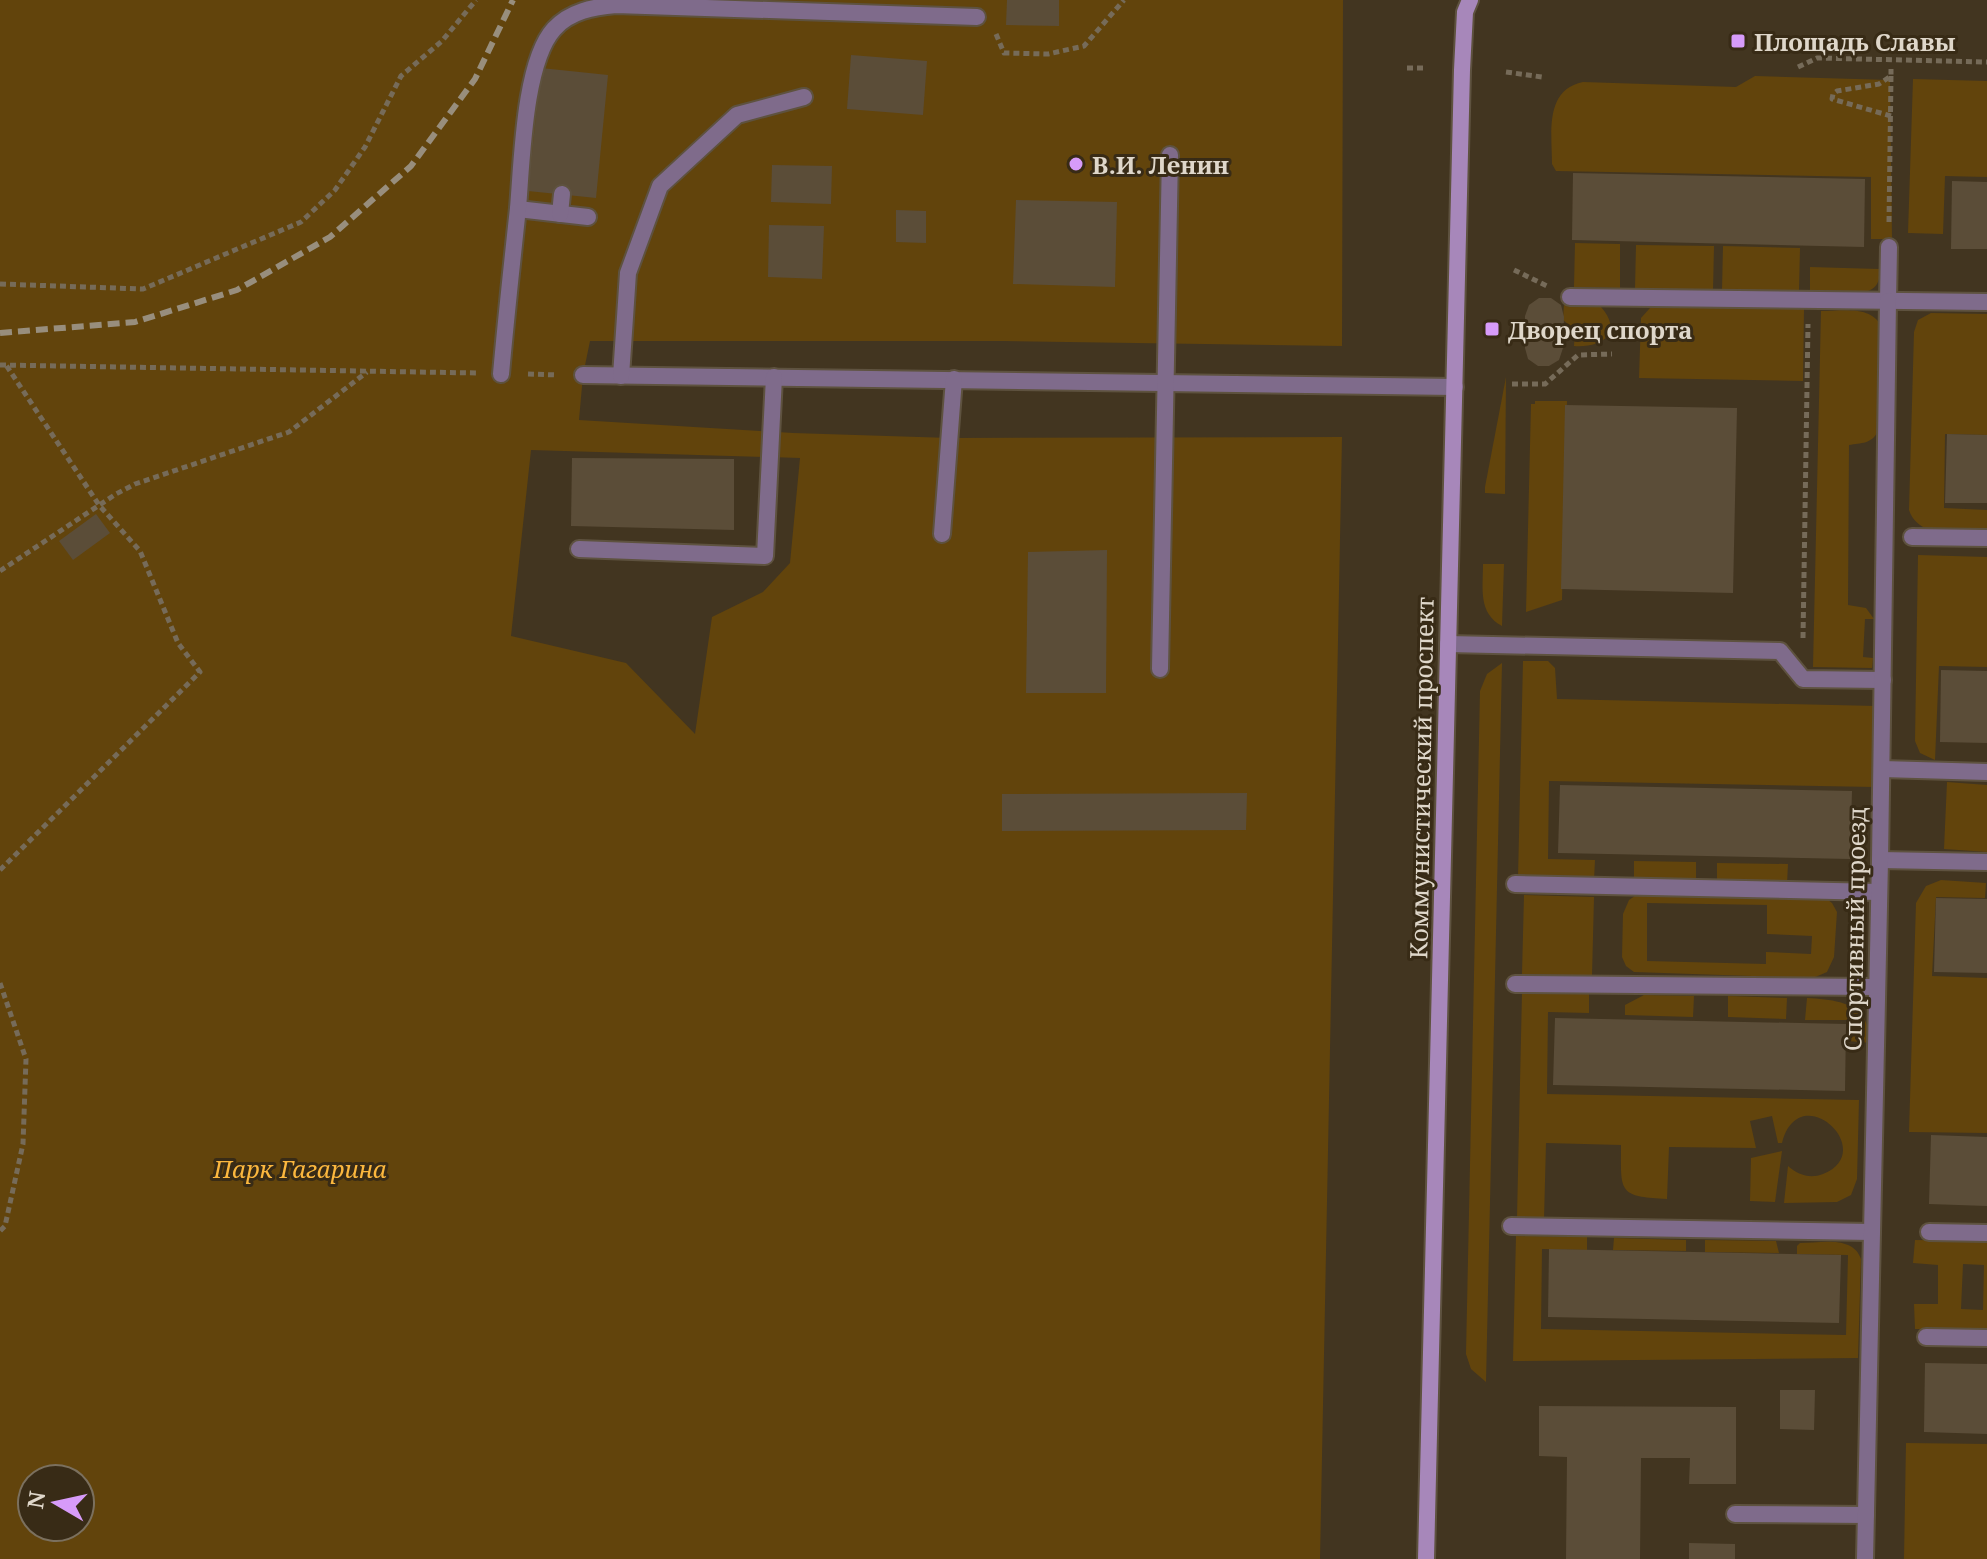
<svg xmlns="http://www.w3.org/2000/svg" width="1987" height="1559" viewBox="0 0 1987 1559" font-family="'Noto Serif',serif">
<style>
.green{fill:#62440c;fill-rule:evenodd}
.building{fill:#5b4d38}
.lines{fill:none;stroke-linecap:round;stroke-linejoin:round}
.lane-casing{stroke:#5e523f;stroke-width:20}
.street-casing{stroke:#5e523f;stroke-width:20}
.secondary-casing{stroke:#5e523f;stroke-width:20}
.path{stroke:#766b59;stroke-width:5;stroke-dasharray:6 4;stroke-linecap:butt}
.lane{stroke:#7f6b8b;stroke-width:16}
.street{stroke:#7f6b8b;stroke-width:16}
.secondary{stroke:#a787ba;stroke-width:16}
.rail{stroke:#988e7d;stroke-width:6;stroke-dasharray:12 6;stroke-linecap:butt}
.poi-dot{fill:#d79bf9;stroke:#382b16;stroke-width:3}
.labels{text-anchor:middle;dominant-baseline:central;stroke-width:6;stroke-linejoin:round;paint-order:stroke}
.poi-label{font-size:24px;font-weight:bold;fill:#dfd7ca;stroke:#382b16;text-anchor:start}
.street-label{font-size:24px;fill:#dfd7ca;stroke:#382b16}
.park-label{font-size:24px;font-style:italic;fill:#fbb73e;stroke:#382b16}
</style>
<rect width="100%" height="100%" fill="#423520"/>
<!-- green -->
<g class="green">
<path d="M0,0H1343L1342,346L1003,341H590L583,375L579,420L793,433L950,438L1342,437L1320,1559H0ZM531,450L800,458L790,563L763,592L712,617L695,734L626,663L511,636ZM32,1479H80V1527H32Z"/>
<path d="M1755,76L1890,80L1892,239H1871V177L1556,171L1552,164C1552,134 1544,90 1583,82L1736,87Z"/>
<polygon points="1913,79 1987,81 1987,177 1945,176 1943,234 1908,233"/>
<polygon points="1575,243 1620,244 1620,288 1574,287"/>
<polygon points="1636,245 1714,246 1713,291 1635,289"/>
<polygon points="1723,246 1800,248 1799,292 1722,291"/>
<path d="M1810,267L1879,269C1885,305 1831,292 1810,291Z"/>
<path d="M1564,304L1601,307C1624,333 1602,348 1574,346L1575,330L1563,320Z"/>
<polygon points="1660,306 1804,308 1803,381 1639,378 1641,318 1650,308"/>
<path d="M1821,311C1841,311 1871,305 1881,326L1878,431C1872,444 1861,443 1849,445L1848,605L1866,608L1874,619H1865L1863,657L1873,658L1872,668L1813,667Z"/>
<path d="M1931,313L1987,314V435L1945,434L1944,508L1987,510V533C1961,532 1919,540 1909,510L1914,332L1918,320Z"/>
<polygon points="1506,377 1505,494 1485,493 1485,487"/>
<polygon points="1535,401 1567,401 1562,600 1526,612 1531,404 1535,404"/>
<polygon points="1918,555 1987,557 1987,667 1939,666 1935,760 1920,753 1915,741"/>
<path d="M1483,564H1504L1502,626C1478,613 1483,589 1483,564Z"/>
<polygon points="1523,661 1548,661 1555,668 1557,699 1877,706 1875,787 1549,781 1548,859 1595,860 1594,880 1518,878"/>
<polygon points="1502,663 1486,1382 1471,1369 1466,1354 1480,691 1487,674"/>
<polygon points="1947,782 1987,785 1987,852 1944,849"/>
<polygon points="1634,861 1696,862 1696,883 1634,881"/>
<polygon points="1717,863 1788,864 1787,884 1717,883"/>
<polygon points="1941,880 1986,883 1985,898 1936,897 1932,976 1987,978 1987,1133 1909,1132 1916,903 1926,886"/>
<path d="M1642,891L1823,896L1832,903L1837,912L1834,957L1827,972L1813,978L1634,972L1626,966L1622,957L1623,914L1629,900ZM1647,903L1767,905V934L1812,936L1811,954L1766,952V964L1647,961Z"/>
<polygon points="1524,895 1594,897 1592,976 1522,974"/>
<path d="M1522,992L1589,993V1013L1548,1012L1547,1094L1859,1100L1857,1179L1851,1195L1837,1202L1784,1203L1788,1166C1798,1175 1810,1179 1823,1174C1880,1151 1799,1076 1782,1143H1778L1772,1116L1750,1121L1756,1148L1669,1147L1667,1199C1617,1197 1621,1191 1621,1145L1546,1143L1544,1219L1517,1218Z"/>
<polygon points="1644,995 1694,996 1693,1017 1625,1015 1625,1005"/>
<polygon points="1728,996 1787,998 1786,1019 1728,1017"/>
<path d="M1807,998C1840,1000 1868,1003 1871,1043L1848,1041V1020H1805Z"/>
<polygon points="1782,1151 1775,1202 1750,1201 1751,1158"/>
<path d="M1516,1236L1587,1237V1250L1542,1249L1541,1329L1846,1335L1848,1255L1797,1254V1246L1800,1243C1820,1243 1853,1235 1861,1259L1858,1358L1513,1361Z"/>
<polygon points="1614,1238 1686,1240 1686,1251 1613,1250"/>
<polygon points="1705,1240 1776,1241 1779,1253 1705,1252"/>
<path d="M1915,1240L1987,1241V1330L1915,1329L1914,1304H1938V1265L1913,1263ZM1963,1264L1984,1265L1983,1310L1961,1309Z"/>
<polygon points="1906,1443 1987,1444 1987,1559 1904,1559"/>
</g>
<!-- building -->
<g class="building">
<polygon points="1007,0 1059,0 1059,26 1006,25"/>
<polygon points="851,55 927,61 923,115 847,109"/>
<polygon points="541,68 608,75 596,198 528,191"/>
<polygon points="772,165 832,166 831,204 771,202"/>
<polygon points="1573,173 1865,179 1864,247 1572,240"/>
<polygon points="1952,181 1987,182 1987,249 1951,249"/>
<polygon points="1016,200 1117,202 1115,287 1013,284"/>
<polygon points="896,210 926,211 926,243 896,242"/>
<polygon points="769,225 824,226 822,279 768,277"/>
<polygon points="1539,298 1551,298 1561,305 1564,317 1563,348 1559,360 1549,366 1538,366 1528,359 1525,348 1525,316 1529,305"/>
<polygon points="1565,405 1737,408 1733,593 1561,589"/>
<polygon points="1947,434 1987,435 1987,503 1945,503"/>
<polygon points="572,458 734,459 734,530 571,526"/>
<polygon points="96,514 110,533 73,560 59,541"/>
<polygon points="1107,550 1106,693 1026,693 1028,552"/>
<polygon points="1941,670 1987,671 1987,743 1940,742"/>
<polygon points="1560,785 1852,791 1850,859 1558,853"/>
<polygon points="1247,793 1246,830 1002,831 1002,794"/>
<polygon points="1936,898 1987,899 1987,973 1934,972"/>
<polygon points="1555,1018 1846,1024 1845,1091 1553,1085"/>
<polygon points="1931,1135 1987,1137 1987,1206 1929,1204"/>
<polygon points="1549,1249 1841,1255 1839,1323 1548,1317"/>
<polygon points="1925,1363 1987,1364 1987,1434 1924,1432"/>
<polygon points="1780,1390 1815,1390 1814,1430 1780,1429"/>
<polygon points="1539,1406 1736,1407 1736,1484 1689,1484 1690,1458 1641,1458 1640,1559 1566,1559 1567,1457 1539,1456"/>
<polygon points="1689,1543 1735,1544 1735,1559 1689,1559"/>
</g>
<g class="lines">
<defs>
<g id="lane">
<polyline points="518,209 588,217"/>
<polyline points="560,214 562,194"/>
<polyline points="1570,297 1987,302"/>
<polyline points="1888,301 1889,247"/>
<path d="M501,374C506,318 512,263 518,208C522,162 524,62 554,29C570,11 594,7 616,5L977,17"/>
<polyline points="583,375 1455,387"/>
<polyline points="621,376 628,273 660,186 737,115 804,97"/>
<polyline points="942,534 954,379"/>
<polyline points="1912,537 1987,538"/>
<polyline points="579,549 765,556 774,377"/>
<polyline points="1448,644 1780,651 1803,679 1883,680"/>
<polyline points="1160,669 1170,155"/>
<polyline points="1882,769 1987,772"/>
<polyline points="1880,860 1987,862"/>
<polyline points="1515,884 1879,892"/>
<polyline points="1515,984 1877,987"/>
<polyline points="1511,1226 1872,1232"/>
<polyline points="1929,1232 1987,1233"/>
<polyline points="1926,1337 1987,1338"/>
<polyline points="1735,1514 1866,1515"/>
</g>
<polyline id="street" points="1865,1559 1880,860 1888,301"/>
<polyline id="secondary" points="1426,1559 1462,70 1465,12 1470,0"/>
</defs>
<!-- lane casing -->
<use href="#lane" class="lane-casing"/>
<!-- street casing -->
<use href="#street" class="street-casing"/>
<!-- secondary casing -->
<use href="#secondary" class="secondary-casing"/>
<!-- path -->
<g class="path">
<polyline points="996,34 1004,53 1048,54 1084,46 1124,0"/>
<polyline points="1798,67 1817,58 1987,62"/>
<polyline points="1407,68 1424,68"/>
<polyline points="1506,72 1542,77"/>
<polyline points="1891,116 1832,99 1833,94 1837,91 1879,84 1891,76 1891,69"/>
<polyline points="1889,222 1891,76"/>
<polyline points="1514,270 1547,286"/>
<polyline points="0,284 143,289 301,222 335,190 365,147 401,76 442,41 476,0"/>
<polyline points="0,365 478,373"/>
<polyline points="528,374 558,375"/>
<polyline points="1512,384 1545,384 1578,355 1612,354"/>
<polyline points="0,571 116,494 135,484 289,432 367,372"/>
<polyline points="1803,638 1808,324"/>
<polyline points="0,870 200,672 178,643 140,551 99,505 6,365"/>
<polyline points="0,983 26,1059 23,1144 5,1226 0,1231"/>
</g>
<!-- lane -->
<use href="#lane" class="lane"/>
<!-- street -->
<use href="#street" class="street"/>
<!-- secondary -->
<use href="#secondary" class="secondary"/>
<!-- rail -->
<polyline class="rail" points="0,333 135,322 237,290 330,237 411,166 475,79 513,0"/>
</g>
<!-- markers -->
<g class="poi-dot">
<rect x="1730" y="33" width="16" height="16" rx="4"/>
<circle cx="1076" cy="164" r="8"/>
<rect x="1484" y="321" width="16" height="16" rx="4"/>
</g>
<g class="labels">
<!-- poi labels -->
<g class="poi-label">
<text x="1754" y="41">Площадь Славы</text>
<text x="1092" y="164">В.И. Ленин</text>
<text x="1508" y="329">Дворец спорта</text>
</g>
<!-- street labels -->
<g class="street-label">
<text transform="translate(1421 778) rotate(-89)">Коммунистический проспект</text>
<text transform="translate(1854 929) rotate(-89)">Спортивный проезд</text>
</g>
<!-- park labels -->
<g class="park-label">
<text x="300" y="1168">Парк Гагарина</text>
</g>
</g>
<!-- north arrow -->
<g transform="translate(56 1503) rotate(279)"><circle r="38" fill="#382b16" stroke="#7b705e" stroke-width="2"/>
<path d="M0-6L14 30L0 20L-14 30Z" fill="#d79bf9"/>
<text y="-12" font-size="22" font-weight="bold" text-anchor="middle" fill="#dfd7ca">N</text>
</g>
</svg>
